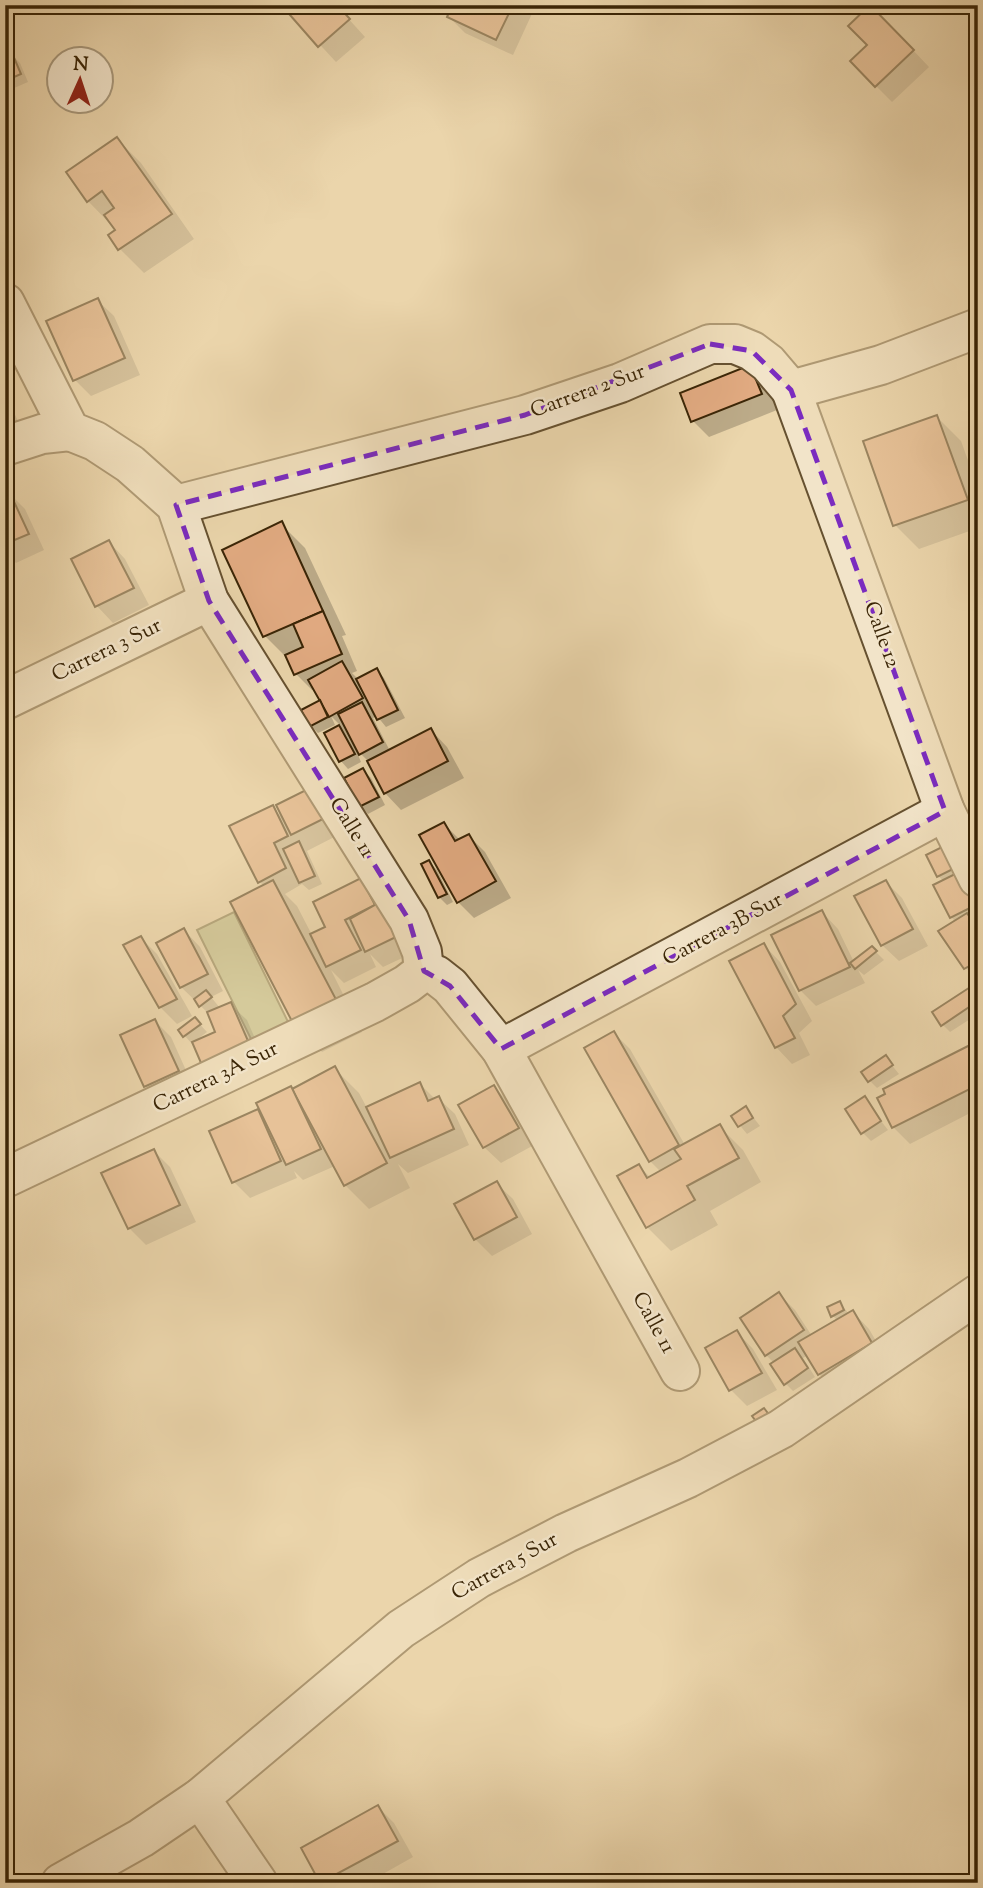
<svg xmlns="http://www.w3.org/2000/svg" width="983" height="1888" viewBox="0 0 983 1888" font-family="'Sorts Mill Goudy',serif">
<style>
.green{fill:#bbbd87;stroke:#7a7146;stroke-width:2}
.shadow{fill:#0003}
.building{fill:#e2ab82;stroke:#3a2506;stroke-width:2}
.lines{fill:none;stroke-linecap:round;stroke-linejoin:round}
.minor-casing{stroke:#665130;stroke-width:42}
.minor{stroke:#f2e4c9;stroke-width:38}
.marked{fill:none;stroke:#7b2cbf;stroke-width:5;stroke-dasharray:14 9;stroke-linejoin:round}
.labels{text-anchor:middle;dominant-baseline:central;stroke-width:5;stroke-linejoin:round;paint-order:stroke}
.street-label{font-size:21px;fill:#3a2506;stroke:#f2e4c9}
</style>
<rect width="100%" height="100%" fill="#ebd6ac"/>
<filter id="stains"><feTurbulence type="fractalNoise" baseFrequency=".00286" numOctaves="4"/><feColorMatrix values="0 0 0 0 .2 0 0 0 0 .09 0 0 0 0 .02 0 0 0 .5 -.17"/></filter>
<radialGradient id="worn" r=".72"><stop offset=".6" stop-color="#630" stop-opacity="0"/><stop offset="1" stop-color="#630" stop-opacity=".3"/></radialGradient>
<!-- green -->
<polygon class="green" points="234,912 293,1032 256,1049 197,930"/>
<!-- shadow -->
<g class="shadow">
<polygon points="103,5 157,5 157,6 106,8"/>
<polygon points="336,5 365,37 336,62 285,7"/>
<polygon points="454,5 536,5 513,55 465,33 449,17"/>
<polygon points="872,7 929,67 892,102 876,86 869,46 851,26"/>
<polygon points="12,55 20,63 28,82 5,92 5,58"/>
<polygon points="117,139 141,163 194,239 144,273 120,249 111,235 117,231 88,201"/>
<polygon points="97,300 114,316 140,375 91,396 75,380"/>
<polygon points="750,368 766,384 777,410 709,437 693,421"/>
<polygon points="5,392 28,444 5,457"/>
<polygon points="937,417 961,441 978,488 978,528 919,549 895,525"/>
<polygon points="9,493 25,509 44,550 16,563 5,552 5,494"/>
<polygon points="281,524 305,548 346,635 342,636 357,671 352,673 358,679 377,670 384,678 405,718 386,727 377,716 373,718 390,751 431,730 447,747 464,778 401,810 385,793 369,762 355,748 361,762 348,769 341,761 326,734 341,726 331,716 335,725 318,733 311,726 319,702 325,708 316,689 312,690 296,674 289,660 265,636 224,551"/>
<polygon points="109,542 125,559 149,605 113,623 97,606 73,560"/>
<polygon points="363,770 371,778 385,805 368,814 361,806"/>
<polygon points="315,787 346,831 307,851 322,884 309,890 302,884 285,894 297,906 312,935 327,928 361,880 413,953 383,967 370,954 376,967 344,983 331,970 362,1032 322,1052 298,1028 264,886 260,882 272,807 283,818"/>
<polygon points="444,824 460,840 469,836 485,852 511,898 474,918 458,902"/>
<polygon points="942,850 969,880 978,898 978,916 971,919 978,926 978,980 966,968 941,932 956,922 951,917 944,881 938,876"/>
<polygon points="429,862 437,870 453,902 447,905 439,897 423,865"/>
<polygon points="886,882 902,898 928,946 899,961 882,945"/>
<polygon points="822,912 838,929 854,962 872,948 884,960 864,975 858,970 865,983 816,1006 800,990"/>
<polygon points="184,930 200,947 223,991 211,997 220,1008 230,1004 247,1020 267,1066 192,1044 185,1036 195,1019 207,1032 195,1041 217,1033 208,1013 181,987"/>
<polygon points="141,938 157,954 192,1016 177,1024 160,1007 126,946"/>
<polygon points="764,945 780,962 812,1021 799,1033 810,1055 792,1064 776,1047"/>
<polygon points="978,985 978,1014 950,1032 943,1025"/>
<polygon points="155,1021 171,1037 194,1088 162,1102 146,1086"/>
<polygon points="614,1033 630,1049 685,1145 719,1126 743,1150 761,1182 710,1211 718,1225 671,1251 647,1227 639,1166 651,1178 661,1172 650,1161"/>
<polygon points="978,1043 978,1109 910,1144 893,1127"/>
<polygon points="886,1058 899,1074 877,1088 869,1080"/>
<polygon points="335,1069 359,1093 367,1108 420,1084 435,1099 438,1098 455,1114 469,1145 408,1173 398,1164 410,1188 369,1209 345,1185 335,1166 303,1180 294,1171 297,1178 250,1198 234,1182 211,1132 261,1109"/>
<polygon points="494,1087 510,1103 534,1145 501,1163 484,1147"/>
<polygon points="864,1099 888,1130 871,1141 863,1133"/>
<polygon points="746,1108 760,1126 747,1134 733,1117"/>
<polygon points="154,1151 170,1167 196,1222 146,1245 129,1228 104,1174"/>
<polygon points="496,1183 513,1199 532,1234 492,1256 475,1239 456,1205"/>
<polygon points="779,1294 795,1310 812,1336 838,1321 833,1316 840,1303 849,1314 853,1312 869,1329 887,1360 835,1390 819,1374 808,1355 803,1358 815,1377 793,1391 785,1383 774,1363 766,1355 742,1318"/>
<polygon points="737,1332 753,1349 777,1390 747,1406 731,1390"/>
<polygon points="378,1807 394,1823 413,1857 367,1883 322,1883 303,1848"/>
</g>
<!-- building -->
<g class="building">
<polygon points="285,5 337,5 350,19 318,47 283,7"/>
<polygon points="452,5 513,5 496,40 447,17"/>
<polygon points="870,5 914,50 875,87 850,61 867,45 848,26"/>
<polygon points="12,53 21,74 5,81 5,56"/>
<polygon points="117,137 172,214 118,250 108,235 115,230 104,215 114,208 102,191 87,202 66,172"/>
<polygon points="98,298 125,358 73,381 46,321"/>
<polygon points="750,365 762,394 691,422 680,393"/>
<polygon points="937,415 968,500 893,526 863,441"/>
<polygon points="9,491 29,534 5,544 5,492"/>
<polygon points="282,521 323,611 263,637 222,550"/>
<polygon points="109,540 134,588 95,607 71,559"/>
<polygon points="323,611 342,654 294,675 285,655 303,647 293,624"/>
<polygon points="342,661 363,698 329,717 308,680"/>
<polygon points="377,668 398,710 377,720 356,679"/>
<polygon points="320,700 328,717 309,727 301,710"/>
<polygon points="362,702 383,742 359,755 338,714"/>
<polygon points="339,725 355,754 339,762 324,733"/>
<polygon points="431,728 448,761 384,794 367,761"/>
<polygon points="363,768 379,797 359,807 344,778"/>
<polygon points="316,785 331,815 291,835 276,805"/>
<polygon points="273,805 288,836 274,843 286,868 258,883 229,826"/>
<polygon points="444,822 455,841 469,834 496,881 457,903 419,835"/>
<polygon points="299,841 315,876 299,883 283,849"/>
<polygon points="942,847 953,869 937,877 926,855"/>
<polygon points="429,860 447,894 438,898 421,864"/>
<polygon points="961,871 978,904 950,918 933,885"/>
<polygon points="361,878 375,905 345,920 361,950 326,967 310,934 325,927 313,902"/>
<polygon points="273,880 340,1007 296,1029 230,902"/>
<polygon points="886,880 913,929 881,946 854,896"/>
<polygon points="383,904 398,936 365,952 350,919 375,905"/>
<polygon points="822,910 850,967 799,991 771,935"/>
<polygon points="967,913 978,930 978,961 964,969 938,931"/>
<polygon points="184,928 208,974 180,988 156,943"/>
<polygon points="141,936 177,999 159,1008 123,945"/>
<polygon points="764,943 796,1004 783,1016 795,1038 775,1048 729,961"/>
<polygon points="872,946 877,951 855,969 850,963"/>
<polygon points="978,982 978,1001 941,1026 932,1012"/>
<polygon points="206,990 212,997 199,1007 194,999"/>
<polygon points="231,1002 252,1050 204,1070 192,1042 215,1032 207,1012"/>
<polygon points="195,1017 201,1024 183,1037 178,1030"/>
<polygon points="155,1019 179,1071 144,1087 120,1035"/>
<polygon points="614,1031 679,1145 649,1162 584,1048"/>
<polygon points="978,1041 978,1085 892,1128 877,1098 885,1094 883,1089"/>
<polygon points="886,1055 893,1065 868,1082 861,1072"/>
<polygon points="335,1066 387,1163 344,1186 292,1089"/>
<polygon points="420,1082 428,1101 439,1096 454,1129 390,1158 366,1107"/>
<polygon points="494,1085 519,1128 483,1148 458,1105"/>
<polygon points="291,1086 321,1149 286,1165 256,1103"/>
<polygon points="865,1096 881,1121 861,1134 845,1109"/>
<polygon points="746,1106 753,1118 738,1127 731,1116"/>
<polygon points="258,1109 281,1161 232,1183 209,1131"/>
<polygon points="720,1124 739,1158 687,1186 695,1200 646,1228 617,1176 639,1164 647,1178 681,1159 674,1149"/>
<polygon points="154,1149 180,1205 128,1229 101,1173"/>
<polygon points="497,1181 517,1217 474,1240 454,1204"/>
<polygon points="779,1292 804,1330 765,1356 740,1318"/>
<polygon points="840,1301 844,1310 831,1317 827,1307"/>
<polygon points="853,1310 872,1343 818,1375 798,1342"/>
<polygon points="737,1330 762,1373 729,1391 705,1348"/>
<polygon points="795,1348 808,1368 784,1385 770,1364"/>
<polygon points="764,1408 770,1416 758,1424 752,1416"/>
<polygon points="378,1805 398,1841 320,1883 301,1848"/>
</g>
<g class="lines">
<defs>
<g id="minor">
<polyline points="5,303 70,431 95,441 130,464 176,505 209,601 409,920 422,952 424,971"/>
<polyline points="791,390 945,811 978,878"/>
<polyline points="5,446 42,434 70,431"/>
<polyline points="176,505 525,415 620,383 710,344 735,344 752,351 768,363 791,390 881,365 978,328"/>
<polyline points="5,700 209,601"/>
<polyline points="424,971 436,975 450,986 501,1049 680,1371"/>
<polyline points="501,1049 945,811"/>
<polyline points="5,1178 375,1002 407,984 424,971"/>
<polyline points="200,1798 258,1883"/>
<polyline points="61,1883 141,1838 200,1798 401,1629 479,1578 566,1533 688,1478 781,1429 978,1294"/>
</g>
</defs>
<!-- minor casing -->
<use href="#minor" class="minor-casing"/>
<!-- minor -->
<use href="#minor" class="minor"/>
</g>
<!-- marked area -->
<path d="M0 0H983V1888H0ZM710,344L752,351L791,390L945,811L501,1049L450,986L424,971L409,920L209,601L176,505L525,415Z" fill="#ebd6ac" fill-opacity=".55" fill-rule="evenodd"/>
<path class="marked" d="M710,344L752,351L791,390L945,811L501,1049L450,986L424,971L409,920L209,601L176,505L525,415Z"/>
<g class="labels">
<!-- street labels -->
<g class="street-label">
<text transform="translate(588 392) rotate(-20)">Carrera 2 Sur</text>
<text transform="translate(881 635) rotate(70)">Calle 12</text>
<text transform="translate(107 651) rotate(-26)">Carrera 3 Sur</text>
<text transform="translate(351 828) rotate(58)">Calle 11</text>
<text transform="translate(723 930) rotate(-28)">Carrera 3B Sur</text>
<text transform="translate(216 1078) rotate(-26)">Carrera 3A Sur</text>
<text transform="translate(653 1323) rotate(61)">Calle 11</text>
<text transform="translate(505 1567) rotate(-29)">Carrera 5 Sur</text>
</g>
</g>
<!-- margin -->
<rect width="983" height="1888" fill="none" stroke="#ebd6ac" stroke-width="28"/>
<rect x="7" y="7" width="969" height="1874" fill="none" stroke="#3a2506" stroke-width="3.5"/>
<rect x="14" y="14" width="955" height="1860" fill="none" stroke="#3a2506" stroke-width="2"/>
<!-- north arrow -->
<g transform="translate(80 80) rotate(3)"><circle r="33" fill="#f2e4c9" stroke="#a8987b" stroke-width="2"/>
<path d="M0-5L12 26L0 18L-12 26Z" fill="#8f2418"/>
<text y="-10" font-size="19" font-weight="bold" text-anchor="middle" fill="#3a2506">N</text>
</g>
<rect width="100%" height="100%" filter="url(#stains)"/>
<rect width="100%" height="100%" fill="url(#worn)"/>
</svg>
